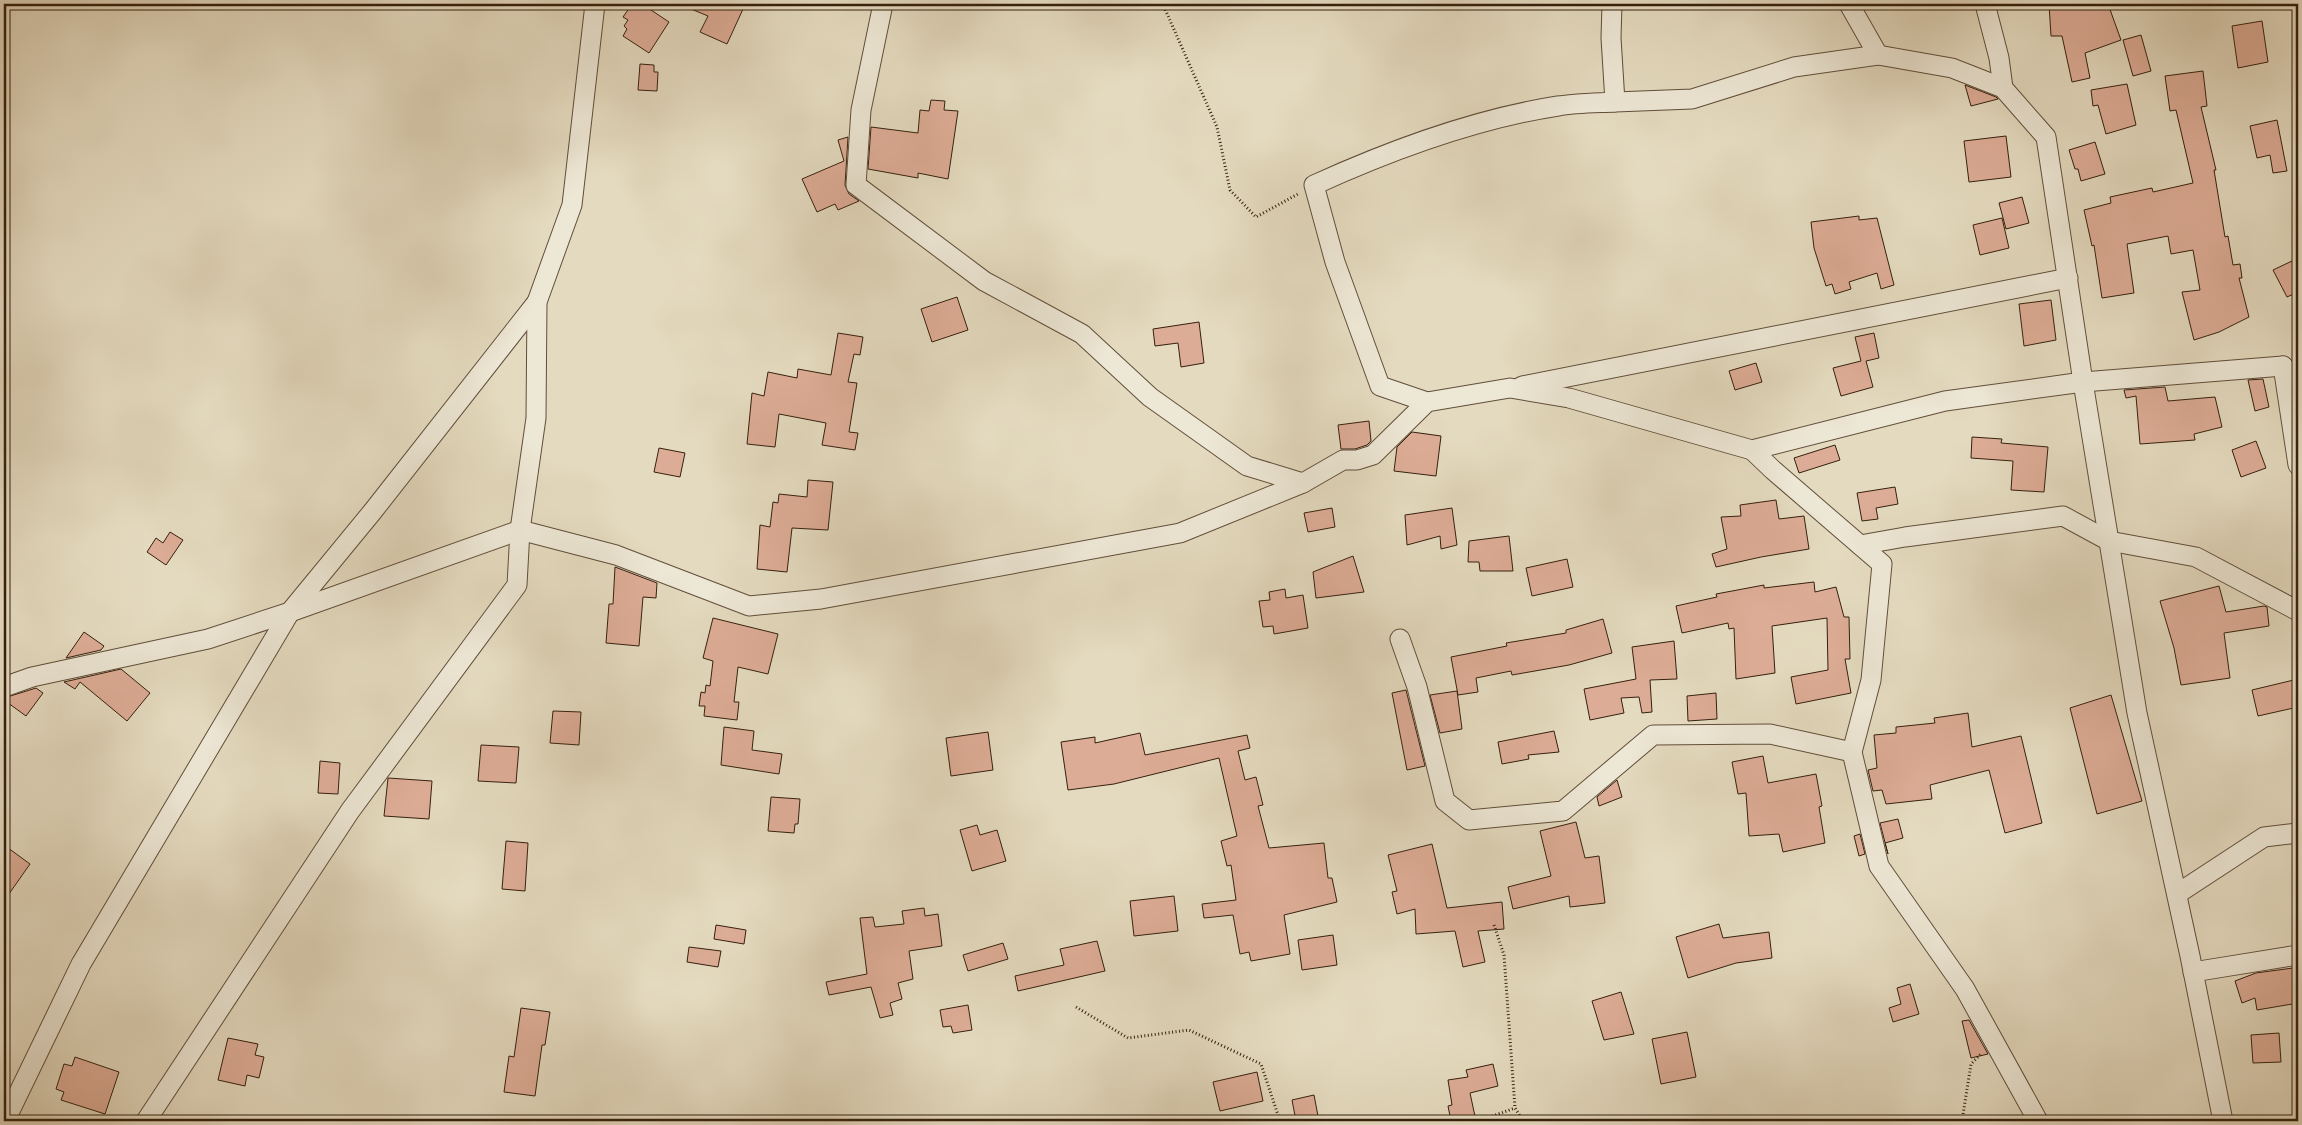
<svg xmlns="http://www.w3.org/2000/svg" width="2302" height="1125" viewBox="0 0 2302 1125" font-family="'IM FELL DW Pica',serif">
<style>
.building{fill:#ddac96;stroke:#35200e}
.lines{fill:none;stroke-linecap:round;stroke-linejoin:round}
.minor-casing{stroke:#614e3a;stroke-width:21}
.path{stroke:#35200e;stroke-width:3;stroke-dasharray:1 2.5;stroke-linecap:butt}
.minor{stroke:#ede7d5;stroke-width:19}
</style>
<rect width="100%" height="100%" fill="#e4dabf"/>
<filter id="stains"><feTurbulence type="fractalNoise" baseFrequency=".004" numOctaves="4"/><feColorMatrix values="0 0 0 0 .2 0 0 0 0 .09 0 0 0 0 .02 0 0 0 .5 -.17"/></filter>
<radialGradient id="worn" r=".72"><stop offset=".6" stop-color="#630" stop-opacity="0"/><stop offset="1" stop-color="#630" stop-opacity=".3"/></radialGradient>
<!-- building -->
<g class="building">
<polygon points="632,4 655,4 651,10 669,22 649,53 623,36 627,29 624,26 628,20 623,17"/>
<polygon points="679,4 732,4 743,9 727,44 700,32 708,16"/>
<polygon points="2049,4 2108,4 2121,40 2085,53 2090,78 2072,82 2062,36 2051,36"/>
<polygon points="2262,21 2268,62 2238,68 2232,26"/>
<polygon points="2141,35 2151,71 2133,76 2123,40"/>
<polygon points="640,64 654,65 654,72 658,72 657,91 638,90"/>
<polygon points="2203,71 2207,106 2201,107 2216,170 2214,170 2225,237 2228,236 2233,265 2240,264 2242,278 2239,278 2249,317 2219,332 2194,340 2182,292 2200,290 2193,250 2171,254 2168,236 2127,244 2134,293 2102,298 2094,245 2092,246 2084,210 2111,203 2110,197 2152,188 2153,192 2193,183 2176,110 2170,111 2165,76"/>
<polygon points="2127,84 2136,125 2106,134 2098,105 2093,106 2091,90"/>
<polygon points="1965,85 1996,97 1998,99 1971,106"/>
<polygon points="931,100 945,101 944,110 958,111 948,179 918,173 918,178 868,169 871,127 918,133 920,110 929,111"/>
<polygon points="2277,120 2287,171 2273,173 2270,155 2257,158 2250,126"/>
<polygon points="2006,136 2011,177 1969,182 1964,141"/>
<polygon points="848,137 845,185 849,194 859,201 838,210 835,204 817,212 802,179 844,161 838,140"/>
<polygon points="2095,142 2105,174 2081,181 2078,169 2075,169 2069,150"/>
<polygon points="2022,197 2029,223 2006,229 1999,203"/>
<polygon points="1859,216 1859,220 1877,218 1894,285 1881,289 1877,273 1849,282 1851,289 1835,294 1832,284 1826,286 1814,248 1811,222"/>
<polygon points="2002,218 2009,248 1980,255 1973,225"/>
<polygon points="2292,261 2298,274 2298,292 2287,297 2273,270"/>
<polygon points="957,297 968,330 932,342 921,309"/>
<polygon points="2051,300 2056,340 2024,346 2019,304"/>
<polygon points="1199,322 1204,363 1181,367 1178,343 1155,346 1153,329"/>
<polygon points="838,333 863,337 860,355 854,354 848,382 857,383 849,432 858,433 855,450 822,445 826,423 779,414 775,447 747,444 752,393 764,396 768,372 797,378 798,369 831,375"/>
<polygon points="1874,333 1879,358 1866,361 1873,387 1841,396 1833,368 1861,361 1855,337"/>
<polygon points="1756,363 1762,382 1735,390 1729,371"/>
<polygon points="2263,379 2269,407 2255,411 2248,380"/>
<polygon points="2165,387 2168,401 2215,397 2222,427 2194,434 2195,440 2140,444 2136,396 2126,398 2124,390"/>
<polygon points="1369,421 1371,441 1367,445 1355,449 1341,449 1338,425"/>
<polygon points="1412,432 1441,436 1436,476 1394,471 1397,447"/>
<polygon points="1972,437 2002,439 2001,443 2048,447 2044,492 2011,490 2013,461 1971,458"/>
<polygon points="2256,441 2266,468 2241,477 2232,450"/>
<polygon points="1835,445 1840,460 1799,473 1794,458"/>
<polygon points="659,448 685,453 680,477 654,472"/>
<polygon points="808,480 833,482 828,530 792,528 787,572 757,569 760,525 770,527 773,502 778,503 779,494 807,497"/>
<polygon points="1895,487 1898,504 1876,508 1878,519 1862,521 1857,493"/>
<polygon points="1776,500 1779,519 1804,516 1809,549 1761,557 1716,567 1712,554 1727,549 1721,517 1741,516 1740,505"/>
<polygon points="1332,508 1335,527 1308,532 1304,513"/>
<polygon points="1452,508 1457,545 1441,549 1440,536 1407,545 1405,515"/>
<polygon points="170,532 183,540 166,565 147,552 156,538 163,543"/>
<polygon points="1509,536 1513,571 1480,571 1479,562 1468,562 1469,541"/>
<polygon points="1353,556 1364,592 1316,598 1313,572"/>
<polygon points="1567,559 1573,587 1532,596 1526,568"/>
<polygon points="615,567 657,583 656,598 643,597 639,646 606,643 609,604 613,604"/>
<polygon points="1814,582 1815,592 1836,587 1844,617 1849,617 1850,659 1845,659 1851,693 1796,704 1791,677 1828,670 1827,618 1772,626 1775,673 1736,679 1734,628 1729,629 1728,623 1682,633 1676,606 1717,597 1716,594 1764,585 1764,588"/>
<polygon points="2219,586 2226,612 2264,606 2267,607 2269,626 2224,633 2230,678 2181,685 2174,648 2160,601"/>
<polygon points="1285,589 1286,598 1303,595 1308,628 1274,634 1273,626 1263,627 1259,601 1270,600 1269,592"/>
<polygon points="713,618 778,634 768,674 738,667 734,702 739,702 737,720 704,716 705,706 699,706 701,692 705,693 706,685 710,686 713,661 703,658"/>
<polygon points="1603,619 1612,653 1569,665 1512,675 1511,671 1476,678 1478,692 1458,695 1451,657 1507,646 1506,643 1566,633 1566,630"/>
<polygon points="84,632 104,646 101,650 66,658"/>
<polygon points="1674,641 1677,679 1650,680 1652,712 1642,713 1639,697 1621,698 1624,713 1590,720 1584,689 1636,679 1632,647"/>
<polygon points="121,669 150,693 127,721 80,682 75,689 64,682"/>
<polygon points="2298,679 2298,707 2258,716 2252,690"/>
<polygon points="36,688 43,693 26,716 4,700 4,698"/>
<polygon points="1406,690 1425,766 1407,770 1392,693"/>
<polygon points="1457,691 1462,729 1440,733 1430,695"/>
<polygon points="1716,693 1717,719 1688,721 1687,696"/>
<polygon points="2111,695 2142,801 2097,814 2070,708"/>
<polygon points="553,711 581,712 579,745 550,743"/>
<polygon points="1968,713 1972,747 2021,736 2042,823 2005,833 1989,770 1930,785 1932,799 1886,804 1882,790 1873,791 1868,770 1877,768 1874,735 1896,733 1896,727 1935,723 1934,718"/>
<polygon points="724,727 754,731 752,750 782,754 779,774 721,765"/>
<polygon points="1554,731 1559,752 1528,755 1529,759 1502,764 1498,742"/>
<polygon points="988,732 993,770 951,776 946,738"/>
<polygon points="1140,733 1145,755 1247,735 1250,748 1238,751 1245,780 1256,777 1263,805 1258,806 1269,848 1324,843 1328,878 1332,878 1337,902 1284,915 1290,954 1251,961 1249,952 1240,954 1233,915 1204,918 1202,904 1236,900 1231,865 1227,866 1221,841 1237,836 1219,758 1114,784 1068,790 1061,742 1095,737 1095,743"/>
<polygon points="481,745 519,747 516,783 478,781"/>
<polygon points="1763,756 1768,783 1816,774 1822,806 1819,807 1825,843 1783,852 1779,834 1749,836 1746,793 1738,794 1732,762"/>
<polygon points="320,761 340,763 338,794 318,793"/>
<polygon points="388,778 432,781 429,819 384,816"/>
<polygon points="1617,780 1622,797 1599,806 1597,797"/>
<polygon points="771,797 800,799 798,824 795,824 794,833 768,831"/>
<polygon points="1898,819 1903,838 1885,843 1888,854 1880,823"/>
<polygon points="1576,822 1585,858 1599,856 1605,903 1570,907 1569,896 1513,909 1508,887 1551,876 1540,831"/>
<polygon points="977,825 980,835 997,830 1006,861 972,871 960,830"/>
<polygon points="1860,834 1865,854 1859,856 1854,836"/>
<polygon points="506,841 528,843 525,891 502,889"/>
<polygon points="1432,844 1447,908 1502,902 1504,929 1478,931 1485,962 1463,967 1455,931 1416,934 1415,909 1397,914 1392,892 1397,891 1388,855"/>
<polygon points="4,845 30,864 4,901"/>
<polygon points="1174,896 1178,931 1134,936 1130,901"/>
<polygon points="924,908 925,916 938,914 942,946 909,951 913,979 898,983 902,999 890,1003 893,1015 880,1018 871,987 829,995 826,982 867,974 860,918 873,917 875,927 904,924 902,911"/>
<polygon points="1719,924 1723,938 1769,932 1772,958 1736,963 1688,978 1676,937"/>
<polygon points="716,925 746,930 744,944 714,939"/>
<polygon points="1333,935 1337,965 1302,970 1298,940"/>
<polygon points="1097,941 1105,971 1018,991 1015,976 1064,965 1060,949"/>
<polygon points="1003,943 1008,959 968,971 963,955"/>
<polygon points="689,947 721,951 718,967 687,962"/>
<polygon points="2293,968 2298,1003 2257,1010 2255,998 2242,1003 2235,981 2256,973"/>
<polygon points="1910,984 1919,1014 1893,1022 1889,1008 1901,1004 1897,988"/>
<polygon points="1621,992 1634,1034 1604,1040 1592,1001"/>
<polygon points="968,1005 972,1030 953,1033 951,1026 943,1027 940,1010"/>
<polygon points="521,1008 550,1012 545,1045 542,1045 535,1096 504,1092 509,1056 514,1057"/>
<polygon points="1969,1020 1988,1054 1971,1058 1962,1021"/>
<polygon points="1687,1032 1696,1077 1661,1084 1652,1039"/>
<polygon points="2279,1033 2281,1062 2253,1063 2251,1035"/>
<polygon points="228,1038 258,1044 255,1055 264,1057 259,1078 247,1075 245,1086 218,1080"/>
<polygon points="75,1057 119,1072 105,1114 61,1100 64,1092 56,1089 64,1064 72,1066"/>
<polygon points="1493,1064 1498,1086 1470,1093 1476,1121 1451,1121 1448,1106 1452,1105 1448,1080 1468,1077 1466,1070"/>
<polygon points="1257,1072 1263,1101 1220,1111 1213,1082"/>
<polygon points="1314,1095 1318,1116 1296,1121 1292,1100"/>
</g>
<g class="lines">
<defs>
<g id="minor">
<polyline points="883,4 861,110 856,185 984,281 1082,334 1150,397 1247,466 1303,483 1343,460 1357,460 1373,455 1427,402 1510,388 1569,398 1752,450 1945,401 2083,382 2283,366 2298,384"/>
<polyline points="1849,4 1878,55"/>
<polyline points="1985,4 1999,58 2003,88"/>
<polyline points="1615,102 1692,99 1794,67 1878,55 1952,68 2003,88 2046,137 2083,382 2137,713 2190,956 2223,1121"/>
<polyline points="2283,366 2298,465"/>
<polyline points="1522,386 2068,278"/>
<path d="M1427,402L1380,386L1335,262L1314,185C1391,150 1474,119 1558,106C1576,103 1596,103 1615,102L1611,38L1612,4"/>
<polyline points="1752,450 1773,470 1882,564 1871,680 1852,752 1879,866 1965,989 2038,1121"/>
<polyline points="1860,545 1905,537 2063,516 2109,541 2196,557 2298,611"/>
<polyline points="1400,639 1417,687 1445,801 1469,820 1563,811 1653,735 1770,734 1852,752"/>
<polyline points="4,687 32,677 208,639 290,612 520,530 616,555 749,606 821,599 1180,533 1303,483"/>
<polyline points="2177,894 2264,837 2298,833"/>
<polyline points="2193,972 2298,955"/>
<polyline points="5,1121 81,964 290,612 373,511 537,302"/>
<polyline points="146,1121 350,811 517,585 520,530 536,418 537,302 572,205 595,4"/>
</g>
</defs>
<!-- minor casing -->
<use href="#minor" class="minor-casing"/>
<!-- path -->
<g class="path">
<polyline points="1149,4 1165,9 1217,127 1230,190 1256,217 1298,194"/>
<polyline points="1494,925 1504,955 1515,1108 1523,1121"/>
<polyline points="1076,1007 1128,1038 1189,1030 1261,1064 1280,1121"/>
<polyline points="1479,1121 1515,1108"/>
<polyline points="1962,1121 1971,1064 1981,1054"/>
</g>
<!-- minor -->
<use href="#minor" class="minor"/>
</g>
<!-- margin -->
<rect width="2302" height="1125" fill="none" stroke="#e4dabf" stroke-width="20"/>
<rect x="5" y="5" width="2292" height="1115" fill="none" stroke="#35200e" stroke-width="2.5"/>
<rect x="10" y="10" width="2282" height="1105" fill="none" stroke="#35200e"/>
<rect width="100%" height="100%" filter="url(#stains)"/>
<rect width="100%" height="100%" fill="url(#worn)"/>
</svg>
